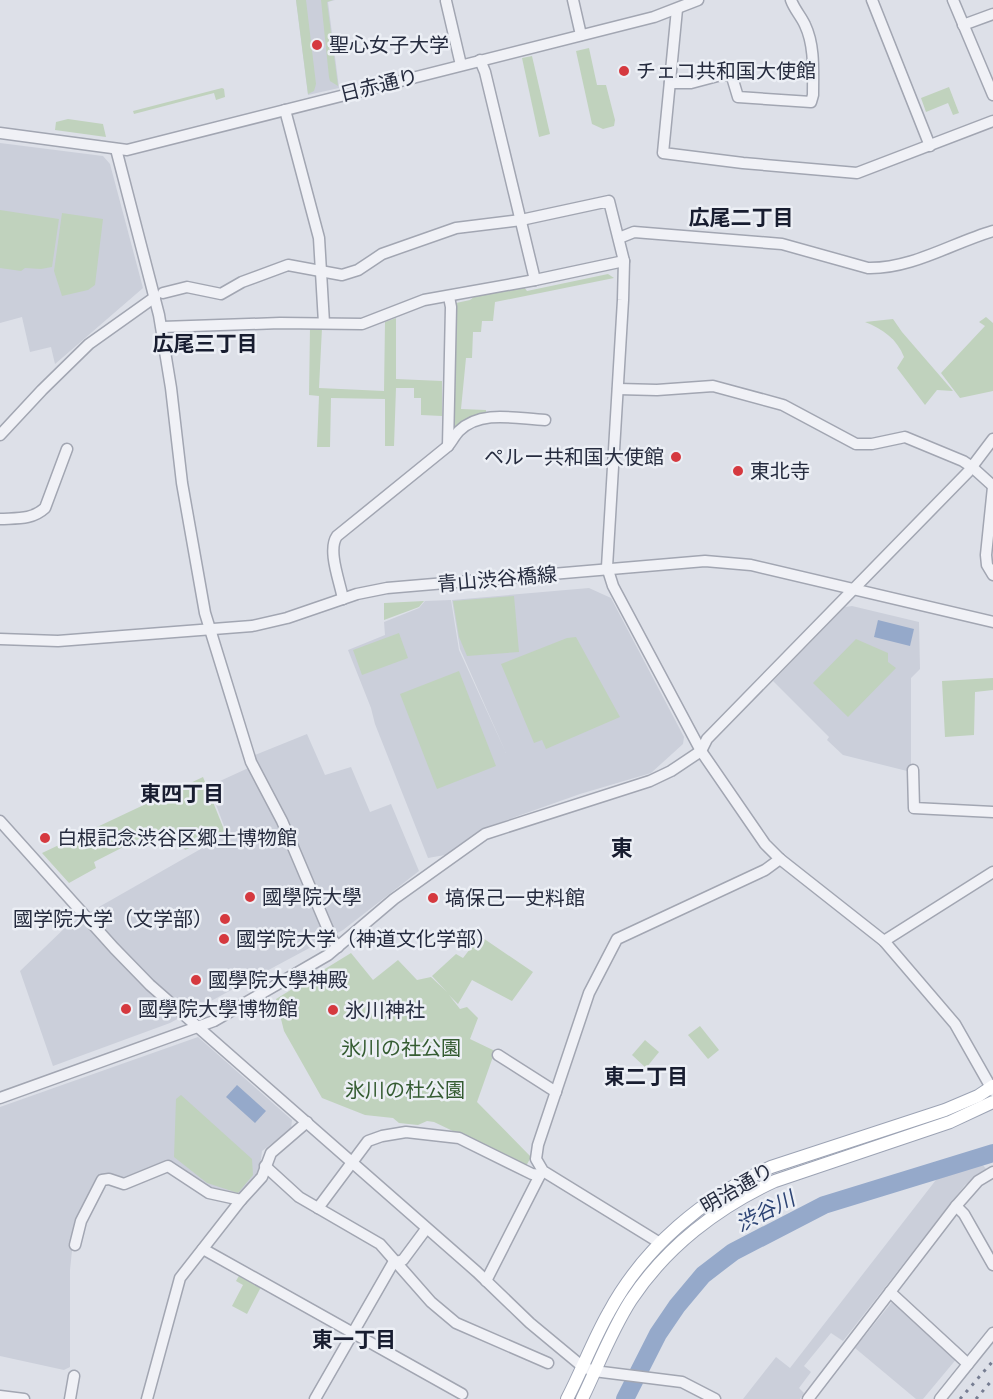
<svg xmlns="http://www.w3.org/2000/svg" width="993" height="1399" viewBox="0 0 993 1399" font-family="'Work Sans','Noto Sans JP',sans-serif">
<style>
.built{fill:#cbcfda}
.green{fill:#c0d2bd}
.water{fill:#95a9ca}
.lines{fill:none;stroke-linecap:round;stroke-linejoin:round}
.river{stroke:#95a9ca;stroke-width:18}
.minor-casing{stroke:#a2a6b2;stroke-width:13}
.major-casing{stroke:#9ca3b4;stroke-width:14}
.minor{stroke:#f0f1f6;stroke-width:10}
.major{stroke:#fff;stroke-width:12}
.rail{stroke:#767d92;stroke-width:3;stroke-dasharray:3 6;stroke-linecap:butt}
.poi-dot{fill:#d5393f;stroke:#eceff5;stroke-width:2}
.labels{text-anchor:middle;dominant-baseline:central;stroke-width:5;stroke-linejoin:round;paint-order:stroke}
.poi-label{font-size:20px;fill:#262c3f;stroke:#eceff5;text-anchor:start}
.street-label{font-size:20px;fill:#262c3f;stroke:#eceff5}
.park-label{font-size:20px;fill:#355c32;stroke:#eceff5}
.neighbourhood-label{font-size:21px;font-weight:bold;fill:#181d30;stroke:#eceff5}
.water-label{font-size:21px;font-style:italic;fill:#2e4575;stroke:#eceff5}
.quarter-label{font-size:22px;font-weight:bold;fill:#181d30;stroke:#eceff5}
</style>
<rect width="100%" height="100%" fill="#dde0e8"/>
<!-- built -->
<g class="built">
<polygon points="296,0 335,0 328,2 339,88 308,95"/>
<polygon points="0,143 103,156 110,164 143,288 55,364 51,347 30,352 22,317 0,323"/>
<polygon points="589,588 611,598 684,737 683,744 651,773 580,794 515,817 484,830 445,855 428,858 375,724 371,708 348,650 385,635 384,622 419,608 425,601 451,600 459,650 506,753 460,649 452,600"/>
<polygon points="852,606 919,622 920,669 911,678 911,765 907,771 843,755 827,740 829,737 773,681 845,607"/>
<polygon points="307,734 325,775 351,767 370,812 391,804 419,871 343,930 170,1023 53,1066 20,971 69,924 227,834 209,786 257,764 255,755"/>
<polygon points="198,1037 292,1120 291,1129 262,1151 259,1176 241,1196 206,1186 169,1160 126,1180 106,1175 73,1241 70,1270 70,1367 64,1370 0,1356 0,1107"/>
<polygon points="982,1164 987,1170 965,1185 843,1341 831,1333 804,1366 811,1372 799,1388 804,1393 800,1399 743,1399 776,1357 790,1368 939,1176"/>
<polygon points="892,1302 958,1357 923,1399 916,1399 855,1348"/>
</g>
<!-- green -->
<g class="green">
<polygon points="296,0 306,0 316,84 314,91 308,94"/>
<polygon points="321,0 333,0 327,2 338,86 330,81 329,77"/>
<polygon points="589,48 597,85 606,85 615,120 614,126 603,129 592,124 576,51"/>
<polygon points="532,56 550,134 539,137 522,58"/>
<polygon points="949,87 959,113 953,115 948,103 926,112 921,98"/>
<polygon points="222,88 224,89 225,97 216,100 214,93 134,114 133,111"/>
<polygon points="68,119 103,124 106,137 55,130 56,122"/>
<polygon points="0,210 59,219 52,267 41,269 25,268 21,271 0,268"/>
<polygon points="62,213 103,219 95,285 88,290 62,296 54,271"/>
<polygon points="608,274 614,278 495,302 493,321 482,321 481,332 473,332 472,358 466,358 461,409 486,410 486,413 475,415 452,428 456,303 470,300 480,292 521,283 527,291"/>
<polygon points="986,317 993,323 993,391 960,398 941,373 985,326 979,322"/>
<polygon points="396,318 396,379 442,381 442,416 421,415 421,398 414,398 414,388 396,388 394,446 385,446 385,399 331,398 330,447 317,447 319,396 309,395 310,327 322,328 319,388 384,391 385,322"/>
<path d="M893,319L902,332L953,391L937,390L925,405L897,368L904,357C897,339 883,329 865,322Z"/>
<polygon points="514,596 519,652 467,656 459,637 453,601"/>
<polygon points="424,601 419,607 384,620 384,603"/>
<polygon points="399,633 408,658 362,675 353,650"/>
<polygon points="576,637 620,717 546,749 542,740 534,743 501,664 567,638"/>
<polygon points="856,639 888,653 888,662 896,668 848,717 813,683"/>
<polygon points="459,671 496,766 437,789 400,694"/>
<polygon points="993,678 993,690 975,692 974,735 945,737 942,681"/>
<polygon points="203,777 225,832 185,850 174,827 141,842 139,839 94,862 96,868 69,883 42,853"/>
<polygon points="480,936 533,972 512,1001 472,980 458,1004 449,995 460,1009 467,1007 478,1018 470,1039 495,1051 477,1102 531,1157 526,1166 434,1122 427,1121 418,1125 399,1123 393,1118 365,1115 322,1098 284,1031 276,999 351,953 373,980 398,960 417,980 431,977 447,992 432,976 456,954 463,958"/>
<polygon points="700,1026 719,1050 708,1059 688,1035"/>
<polygon points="645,1040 659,1052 646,1068 632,1055"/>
<polygon points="181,1095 252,1159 253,1175 238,1193 207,1183 174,1157 176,1099"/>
<polygon points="240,1274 262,1285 247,1314 232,1306 243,1285 236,1281"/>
</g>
<!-- water -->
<g class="water">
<polygon points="878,620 914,629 910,646 874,637"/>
<polygon points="237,1085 266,1111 255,1123 226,1097"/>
</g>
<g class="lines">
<!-- river -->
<polyline class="river" points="625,1399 658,1334 677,1306 703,1275 733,1252 824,1205 993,1153"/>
<defs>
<g id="minor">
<polyline points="573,0 581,35"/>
<polyline points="872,0 930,146"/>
<polyline points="953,0 993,95"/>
<polyline points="446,1 461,65"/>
<polyline points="677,9 663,153 743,163 857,173 993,121"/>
<polyline points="963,25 993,14"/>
<polyline points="480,60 485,72 535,280 624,261"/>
<path d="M670,83H691L725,74L732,77L738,97L811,102L813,95C813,72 815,46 805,25C801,16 794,9 791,0"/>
<polyline points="285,110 319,238 324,323"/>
<polyline points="0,133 127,150 654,17 698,0"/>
<polyline points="116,149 159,315 171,388 182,483 205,613 251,762 282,821 332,939 338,947"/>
<path d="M619,238L634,232L782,244L868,268C912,269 952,243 993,231"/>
<polyline points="163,293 187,287 221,294 242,282 288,265 342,275 358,270 382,254 456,228 521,220 609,201 624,261 623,300 607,567 613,586 701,751 765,844 780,859 884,941 955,1024 993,1091"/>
<polyline points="162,327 280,323 362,324 424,300 535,280"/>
<polyline points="618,389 657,390 713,386 783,405 856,444 872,444 905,437 963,461 972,467 993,486"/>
<polyline points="0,435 42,390 89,344 155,297"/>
<polyline points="448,446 451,307 449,297"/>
<polyline points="993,487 986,555 987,565 993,575"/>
<path d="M0,519C17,518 32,520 45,508L67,449"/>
<path d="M343,599C340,582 327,550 337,536L448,446C452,441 455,435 459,431C481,409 518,419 545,420"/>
<polyline points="0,639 58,641 252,626 287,618 357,594 387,588 705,561 751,565 993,622"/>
<polyline points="913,770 914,808 993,812"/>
<polyline points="0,821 114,948 150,985 477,1272 530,1323 583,1367 594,1371 682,1382 715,1399"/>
<polyline points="884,941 993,872"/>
<polyline points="498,1055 556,1092"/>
<polyline points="0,1098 214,1021 328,955 394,899 485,834 650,781 671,771 701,751 707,739 968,472 993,439"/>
<polyline points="265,1166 299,1197 380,1244 431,1302 456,1323 548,1363"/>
<polyline points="956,1206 964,1214 993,1265"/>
<polyline points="318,1208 368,1141 382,1136 406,1132 459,1138 532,1174 540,1175"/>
<polyline points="660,1243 543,1171 536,1159 538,1145 589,993 617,939 765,870 780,859"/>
<polyline points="75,1245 81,1221 102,1180 109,1179 124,1184 168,1166 209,1193 241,1200"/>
<polyline points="203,1249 462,1394"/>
<polyline points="486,1281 542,1171"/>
<polyline points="890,1292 968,1364"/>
<polyline points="0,1396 24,1399"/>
<polyline points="70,1399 74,1376"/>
<polyline points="147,1399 180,1278 241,1200 262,1177 271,1153 307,1122"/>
<polyline points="315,1399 393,1263 403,1260 426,1229"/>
<polyline points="808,1399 956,1206 978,1181 993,1172"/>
<polyline points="940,1399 993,1333"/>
</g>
<g id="major">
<path d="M567,1399C582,1370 593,1340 609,1312C644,1247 704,1197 771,1167L945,1110L978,1096L993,1086"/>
<path d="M582,1399C598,1366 611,1331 631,1300C666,1247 718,1207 775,1181L950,1122L993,1102"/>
</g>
</defs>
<!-- minor casing -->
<use href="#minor" class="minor-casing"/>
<!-- major casing -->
<use href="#major" class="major-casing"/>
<!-- minor -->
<use href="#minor" class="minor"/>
<!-- major -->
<use href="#major" class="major"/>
<!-- rail -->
<g class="rail">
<polyline points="960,1399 993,1361"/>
<polyline points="976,1399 993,1379"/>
</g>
</g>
<!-- markers -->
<g class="poi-dot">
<circle cx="317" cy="45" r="6"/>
<circle cx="624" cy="71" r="6"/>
<circle cx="676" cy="457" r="6"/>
<circle cx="738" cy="471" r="6"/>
<circle cx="45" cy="838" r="6"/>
<circle cx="250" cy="897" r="6"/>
<circle cx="433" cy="898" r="6"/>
<circle cx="225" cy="919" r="6"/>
<circle cx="224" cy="939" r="6"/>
<circle cx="196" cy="980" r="6"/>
<circle cx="126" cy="1009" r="6"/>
<circle cx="333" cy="1010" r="6"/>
</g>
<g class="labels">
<!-- poi labels -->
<g class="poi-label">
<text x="329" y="45">聖心女子大学</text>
<text x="636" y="71">チェコ共和国大使館</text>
<text x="664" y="457" text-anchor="end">ペルー共和国大使館</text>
<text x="750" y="471">東北寺</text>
<text x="57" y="838">白根記念渋谷区郷土博物館</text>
<text x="262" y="897">國學院大學</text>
<text x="445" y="898">塙保己一史料館</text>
<text x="213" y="919" text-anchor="end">國学院大学（文学部）</text>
<text x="236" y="939">國学院大学（神道文化学部）</text>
<text x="208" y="980">國學院大學神殿</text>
<text x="138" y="1009">國學院大學博物館</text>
<text x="345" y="1010">氷川神社</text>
</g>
<!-- street labels -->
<g class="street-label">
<text transform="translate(379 85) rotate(-14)">日赤通り</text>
<text transform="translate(497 579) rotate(-5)">青山渋谷橋線</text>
<text transform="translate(737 1188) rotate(-30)">明治通り</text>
</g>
<!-- park labels -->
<g class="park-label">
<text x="401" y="1048">氷川の社公園</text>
<text x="405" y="1090">氷川の杜公園</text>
</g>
<!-- neighbourhood labels -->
<g class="neighbourhood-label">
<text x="741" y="217">広尾二丁目</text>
<text x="205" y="343">広尾三丁目</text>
<text x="182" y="793">東四丁目</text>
<text x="646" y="1076">東二丁目</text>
<text x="354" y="1339">東一丁目</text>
</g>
<!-- water labels -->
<g class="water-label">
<text transform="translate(765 1211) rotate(-27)">渋谷川</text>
</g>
<!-- quarter labels -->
<g class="quarter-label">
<text x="622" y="848">東</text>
</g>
</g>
</svg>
